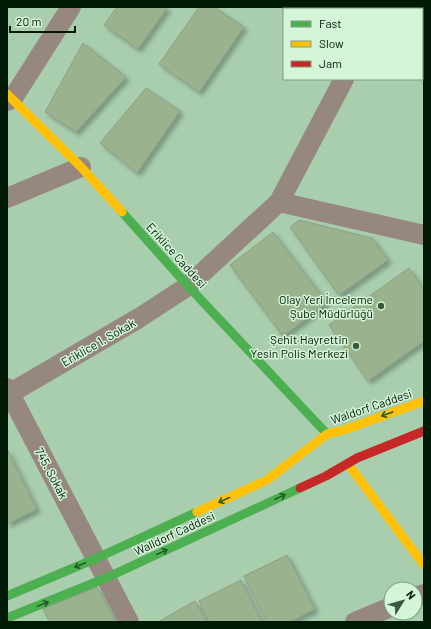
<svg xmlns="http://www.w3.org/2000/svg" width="431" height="629" viewBox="0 0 431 629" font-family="Barlow,sans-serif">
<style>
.building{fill:#9ab38e;stroke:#8aa084;filter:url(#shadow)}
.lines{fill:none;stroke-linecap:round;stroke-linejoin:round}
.street{stroke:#96877f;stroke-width:20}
.fast{stroke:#4caf50;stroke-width:9}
.slow{stroke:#ffc107;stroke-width:9}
.jam{stroke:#c62828;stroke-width:9}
.oneway{stroke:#225c27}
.poi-dot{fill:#3b5840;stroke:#d4f5d7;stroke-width:1.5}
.labels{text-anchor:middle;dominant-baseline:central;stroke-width:3;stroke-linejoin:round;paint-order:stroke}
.street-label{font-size:12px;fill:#001905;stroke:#d4f5d7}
.poi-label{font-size:12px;fill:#001905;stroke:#d4f5d7;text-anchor:end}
</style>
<defs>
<filter id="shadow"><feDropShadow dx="3.5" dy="3.5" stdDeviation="2" flood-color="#0004"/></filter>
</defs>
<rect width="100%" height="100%" fill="#a9ceae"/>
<!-- building -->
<g class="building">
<polygon points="117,7 168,7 138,49 104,25"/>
<polygon points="199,7 214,7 244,27 199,92 159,64"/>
<polygon points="83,43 126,77 76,132 45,112"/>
<polygon points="146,88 180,111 137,173 100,143"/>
<polygon points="299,220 372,238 388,260 339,295 290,227"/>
<polygon points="273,232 327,303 283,336 230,265"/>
<polygon points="409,268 424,290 424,341 368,381 329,325"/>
<polygon points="7,449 37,509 7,524"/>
<polygon points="287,555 315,609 290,622 267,622 244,576"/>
<polygon points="241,580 262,622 209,622 199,601"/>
<polygon points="97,587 116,622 50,622 43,609"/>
<polygon points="195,601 207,622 158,622"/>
</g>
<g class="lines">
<!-- street -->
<g class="street">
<polyline points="423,7 424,9"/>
<polyline points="380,9 381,7"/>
<polyline points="7,101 13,98 71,7"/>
<polyline points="7,198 81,167"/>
<polyline points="279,202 424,235"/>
<polyline points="7,388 129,622"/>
<polyline points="7,395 139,318 188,286 279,202 344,79"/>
<polyline points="415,597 424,594"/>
<polyline points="355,622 391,607"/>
</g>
<!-- fast -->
<g class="fast">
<polyline points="122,212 188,286 327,434"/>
<polyline points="7,596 97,558 197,512"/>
<polyline points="7,618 106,578 300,488"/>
</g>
<!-- slow -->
<g class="slow">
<polyline points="7,94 81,167 122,212"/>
<polyline points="348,464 424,565"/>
<polyline points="197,512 267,480 327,434 344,430 424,401"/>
</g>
<!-- jam -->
<polyline class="jam" points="300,488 326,476 357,458 424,431"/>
</g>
<!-- one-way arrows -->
<defs><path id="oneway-shaft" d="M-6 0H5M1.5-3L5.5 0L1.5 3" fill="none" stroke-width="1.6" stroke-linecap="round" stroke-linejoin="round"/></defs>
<g class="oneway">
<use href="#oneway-shaft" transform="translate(387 414) rotate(160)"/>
<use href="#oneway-shaft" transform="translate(280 497) rotate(-25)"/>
<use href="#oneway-shaft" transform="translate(224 500) rotate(155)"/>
<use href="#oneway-shaft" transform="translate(162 552) rotate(-25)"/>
<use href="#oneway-shaft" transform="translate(80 565) rotate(157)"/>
<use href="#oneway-shaft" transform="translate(43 604) rotate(-21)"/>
</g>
<!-- markers -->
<g class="poi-dot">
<circle cx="381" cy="306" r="4"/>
<circle cx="356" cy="346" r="4"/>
</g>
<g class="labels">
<!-- street labels -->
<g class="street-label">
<text transform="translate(177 255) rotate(48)">Eriklice Caddesi</text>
<text transform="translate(98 342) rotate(-30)">Eriklice 1. Sokak</text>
<text transform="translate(371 406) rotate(-19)">Waldorf Caddesi</text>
<text transform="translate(52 473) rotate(62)">745. Sokak</text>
<text transform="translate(174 533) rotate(-25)">Walldorf Caddesi</text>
</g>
<!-- poi labels -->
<g class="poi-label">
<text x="373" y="299">Olay Yeri İnceleme<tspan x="373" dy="14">Şube Müdürlüğü</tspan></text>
<text x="348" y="339">Şehit Hayrettin<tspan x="348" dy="14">Yesin Polis Merkezi</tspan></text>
</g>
</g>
<!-- border -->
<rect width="431" height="629" fill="none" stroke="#001905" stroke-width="16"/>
<!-- legend -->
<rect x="283" y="8" width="140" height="72" fill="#d4f5d7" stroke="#7f9d83"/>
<rect x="291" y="21" width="20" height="6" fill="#4caf50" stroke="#7f9d83"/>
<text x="319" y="28" font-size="12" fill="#001905">Fast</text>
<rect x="291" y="41" width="20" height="6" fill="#ffc107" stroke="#7f9d83"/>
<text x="319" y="48" font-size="12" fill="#001905">Slow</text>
<rect x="291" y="61" width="20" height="6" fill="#c62828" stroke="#7f9d83"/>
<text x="319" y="68" font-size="12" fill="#001905">Jam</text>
<!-- north arrow -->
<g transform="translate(403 601) rotate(53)"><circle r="19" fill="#d4f5d7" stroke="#7f9d83"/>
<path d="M0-3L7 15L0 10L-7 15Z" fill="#3b5840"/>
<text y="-6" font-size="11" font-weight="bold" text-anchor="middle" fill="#001905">N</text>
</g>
<!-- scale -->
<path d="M10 26v6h65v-6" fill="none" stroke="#001905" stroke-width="2"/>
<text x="16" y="26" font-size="12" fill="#001905" stroke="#d4f5d7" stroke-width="3" paint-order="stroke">20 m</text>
</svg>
